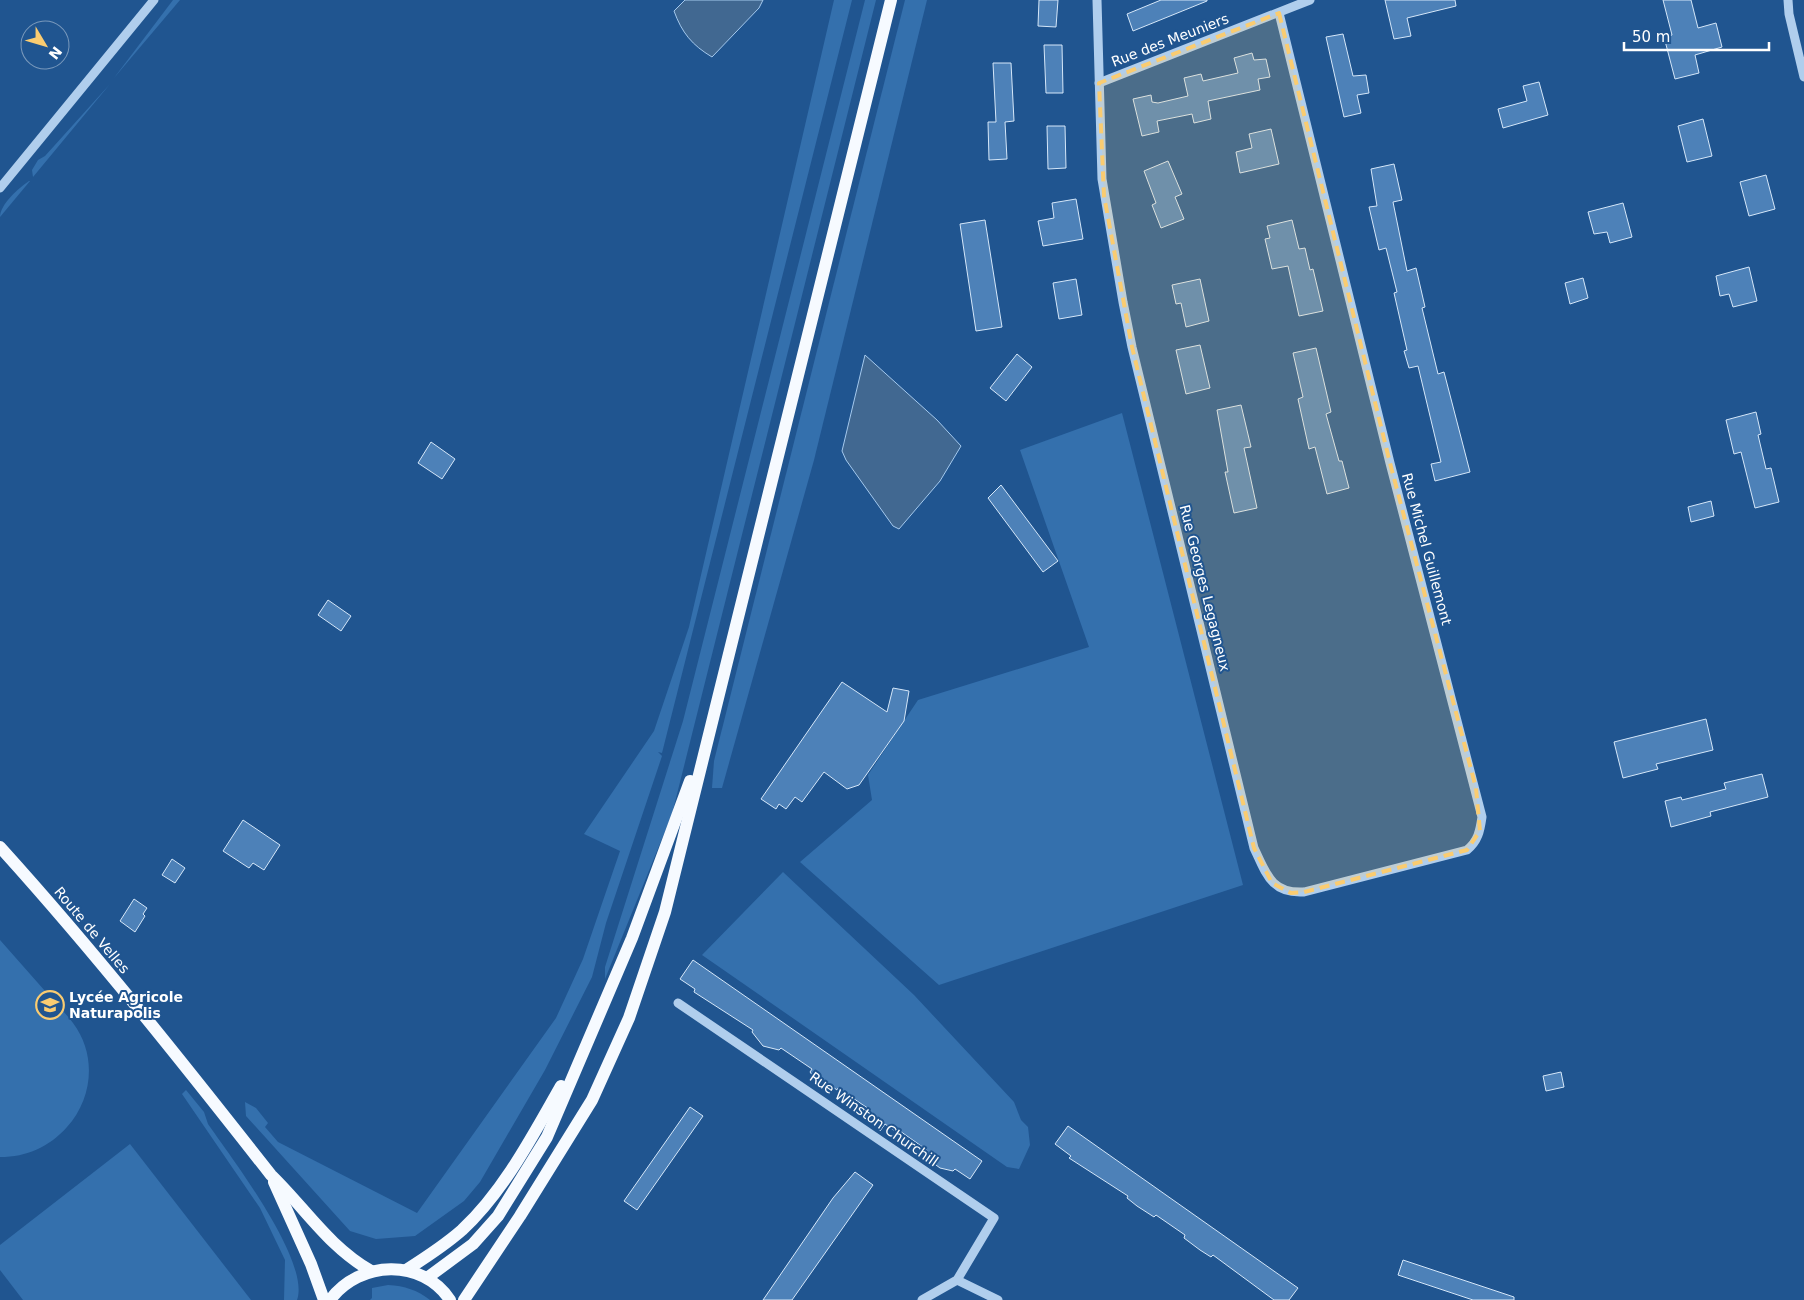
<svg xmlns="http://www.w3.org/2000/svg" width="1804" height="1300" viewBox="0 0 1804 1300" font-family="'DejaVu Sans',sans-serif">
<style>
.green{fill:#3470ad}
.water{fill:#416891;stroke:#a4c9ee}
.building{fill:#4d81b8;stroke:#d5e7f9}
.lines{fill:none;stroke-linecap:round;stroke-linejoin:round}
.minor{stroke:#b0ceed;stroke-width:9}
.major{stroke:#f6faff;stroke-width:12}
.marked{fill:#facc71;fill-opacity:0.2;stroke:#facc71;stroke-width:4;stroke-dasharray:10 6;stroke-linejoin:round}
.labels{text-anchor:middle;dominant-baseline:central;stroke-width:4;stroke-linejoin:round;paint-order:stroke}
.street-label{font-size:14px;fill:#fff;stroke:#205590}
.poi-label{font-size:14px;font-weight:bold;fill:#fff;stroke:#205590;text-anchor:start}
</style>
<rect width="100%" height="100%" fill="#205590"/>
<!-- green -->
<g class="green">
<polygon points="173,0 180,0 114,78"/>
<polygon points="834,0 852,0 662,753 658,752 662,756 606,923 592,977 545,1070 480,1182 464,1201 415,1236 376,1239 350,1231 246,1116 245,1102 256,1108 268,1123 265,1127 278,1142 417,1213 556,1018 583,959 620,851 584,834 654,731 689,627"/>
<polygon points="865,0 876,0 672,814 605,979 605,967 683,721"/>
<polygon points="905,0 927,0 814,460 722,788 712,788 714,761"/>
<polygon points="110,84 33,177 32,170 38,160 45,156"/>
<path d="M29,181H30L0,217C0,204 19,188 29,181Z"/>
<polygon points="1122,413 1243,885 939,985 800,862 872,800 868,775 918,700 1089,647 1020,450"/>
<polygon points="783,872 914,995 1014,1102 1021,1120 1028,1127 1030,1145 1019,1169 1007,1167 702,955"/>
<path d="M0,940C15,957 30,974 45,991C54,1002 65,1012 73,1023C97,1055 93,1098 67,1127C49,1147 27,1157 0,1157Z"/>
<path d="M186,1090L204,1112L208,1124C231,1157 311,1262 297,1300H284L285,1260L260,1208L182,1094Z"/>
<polygon points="130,1144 251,1300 23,1300 0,1270 0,1245"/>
<path d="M388,1285C405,1286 417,1290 430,1300H370L372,1298V1288Z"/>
</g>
<!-- water -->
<g class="water">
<path d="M685,0H763L759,8L712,57C692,45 682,33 674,11Z"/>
<polygon points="865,355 937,420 961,446 940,481 899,529 893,526 846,460 842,451"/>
</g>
<!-- building -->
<g class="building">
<polygon points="1039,0 1058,0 1056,27 1038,26"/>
<polygon points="1161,0 1207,0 1207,1 1133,31 1127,14"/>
<polygon points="1385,0 1455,0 1456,6 1407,18 1411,36 1394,39"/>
<polygon points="1663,0 1691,0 1698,28 1716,23 1722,47 1695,55 1699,73 1675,79 1664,37 1672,35"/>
<polygon points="1343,34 1353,76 1366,75 1369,93 1357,95 1361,113 1344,117 1326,37"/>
<polygon points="1044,45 1062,45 1063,93 1046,93"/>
<polygon points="1252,53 1254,60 1266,59 1270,77 1258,79 1260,90 1208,101 1211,119 1194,123 1192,114 1157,121 1159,132 1142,136 1133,99 1151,95 1152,102 1158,103 1188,96 1184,78 1201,74 1203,81 1238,73 1234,58"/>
<polygon points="993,63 1011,63 1014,121 1005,122 1007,159 989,160 988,122 996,122"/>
<polygon points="1539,82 1548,115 1503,128 1498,109 1527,101 1523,86"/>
<polygon points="1703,119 1712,156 1687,162 1678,126"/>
<polygon points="1047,126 1065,126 1066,168 1048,169"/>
<polygon points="1271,129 1279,164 1240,173 1236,152 1252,148 1249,134"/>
<polygon points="1168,161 1182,194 1175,197 1184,219 1161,228 1152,205 1156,203 1144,171"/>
<polygon points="1394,164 1402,200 1393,202 1407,271 1416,268 1425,307 1422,308 1438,374 1444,372 1470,472 1435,481 1431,464 1441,462 1418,366 1409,368 1404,351 1407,350 1394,293 1397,292 1386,248 1379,250 1369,207 1377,206 1371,169"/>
<polygon points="1766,175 1775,209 1749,216 1740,182"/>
<polygon points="1076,199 1083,239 1043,246 1038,221 1054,218 1052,203"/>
<polygon points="1623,203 1632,237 1610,243 1607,232 1594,234 1588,212"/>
<polygon points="985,220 1002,327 976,331 960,224"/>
<polygon points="1292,220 1299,249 1305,248 1310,270 1313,269 1323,311 1299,316 1288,266 1272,269 1265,239 1270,238 1267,226"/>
<polygon points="1749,267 1757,301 1733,307 1729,294 1720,296 1716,276"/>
<polygon points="1583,278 1588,298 1570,304 1565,283"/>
<polygon points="1076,279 1082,315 1059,319 1053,283"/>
<polygon points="1200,279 1209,321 1186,327 1181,303 1176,304 1172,285"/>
<polygon points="1200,345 1210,388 1186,394 1176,350"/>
<polygon points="1316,348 1331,412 1326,414 1339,461 1342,461 1349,488 1327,494 1315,447 1309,449 1298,399 1303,397 1293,353"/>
<polygon points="1017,354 1032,367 1006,401 990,388"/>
<polygon points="1241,405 1251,447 1244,448 1257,508 1234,513 1225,472 1228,472 1217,410"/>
<polygon points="1756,412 1761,434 1758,435 1766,469 1771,468 1779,502 1755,508 1741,452 1734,454 1726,420"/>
<polygon points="431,442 455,459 442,479 418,463"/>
<polygon points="1001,485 1058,561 1043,572 988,498"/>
<polygon points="1711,501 1714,516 1691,522 1688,507"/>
<polygon points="328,600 351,616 341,631 318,615"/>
<polygon points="842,682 887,712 893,688 909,691 904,721 859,785 847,789 824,772 802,802 795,797 786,809 779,804 776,809 761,799"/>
<polygon points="1706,719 1713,750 1656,764 1658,769 1623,778 1614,742"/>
<polygon points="1762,774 1768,797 1710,812 1711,816 1671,827 1665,801 1681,797 1682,800 1726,789 1724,783"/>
<polygon points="243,820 280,845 264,870 253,863 249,868 223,851"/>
<polygon points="172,859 185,868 175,883 162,875"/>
<polygon points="134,899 147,908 143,914 145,916 135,932 120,921"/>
<polygon points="693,960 982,1161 970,1179 955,1169 953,1171 940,1168 932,1162 935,1159 926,1152 927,1150 897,1129 895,1131 885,1124 880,1131 868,1111 869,1109 838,1088 837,1090 829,1084 826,1087 818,1083 810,1072 812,1069 781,1048 779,1050 763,1046 752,1032 753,1030 694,992 695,989 680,979"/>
<polygon points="1561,1072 1564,1087 1546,1091 1543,1076"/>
<polygon points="690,1107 703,1116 637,1210 624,1201"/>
<polygon points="1068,1126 1298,1288 1289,1300 1274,1300 1213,1255 1211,1257 1200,1250 1184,1238 1185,1235 1156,1215 1154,1217 1137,1206 1127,1198 1128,1196 1069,1158 1071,1156 1055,1144"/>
<polygon points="855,1172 873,1185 792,1300 763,1300 833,1198"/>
<polygon points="1403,1260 1514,1297 1514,1300 1473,1300 1398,1275"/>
</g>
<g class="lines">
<!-- minor -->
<g class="minor">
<path d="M1097,0L1102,179L1123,302L1132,347L1254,848C1266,873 1271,894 1304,892L1467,850C1478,841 1480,831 1482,817L1390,463L1279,13"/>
<polyline points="1788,0 1789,14 1804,77"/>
<polyline points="1099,83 1310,0"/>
<polyline points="0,188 154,0"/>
<polyline points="678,1003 994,1218 957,1280 922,1300"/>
<polyline points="957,1280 998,1300"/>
</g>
<!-- major -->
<g class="major">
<path d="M0,847C95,952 183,1063 271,1175C306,1209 328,1246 371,1271"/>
<polyline points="274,1182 311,1264 324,1300"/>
<path d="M406,1270C425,1258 445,1245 462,1230C504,1191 533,1135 561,1086"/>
<polyline points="427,1278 473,1244 498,1216 547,1137 632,938 690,781"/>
<path d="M330,1300C360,1260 422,1258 450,1300"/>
<polyline points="464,1300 520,1216 592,1100 629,1018 665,912 891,0"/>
</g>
</g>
<!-- marked area -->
<path class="marked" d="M1279,13L1390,463L1476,788L1480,831L1467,850L1304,892L1291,893L1272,883L1254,848L1132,347L1104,196L1099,83Z"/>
<!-- icons -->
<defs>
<symbol id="school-ring" viewBox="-11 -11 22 22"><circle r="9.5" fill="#205590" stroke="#facc71" stroke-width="1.5"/><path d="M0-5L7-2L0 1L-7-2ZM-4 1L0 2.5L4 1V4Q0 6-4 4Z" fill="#facc71"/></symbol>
</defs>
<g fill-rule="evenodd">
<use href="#school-ring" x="34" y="989" width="32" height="32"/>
</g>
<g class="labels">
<!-- street labels -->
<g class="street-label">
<text transform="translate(1170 40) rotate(-21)">Rue des Meuniers</text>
<text transform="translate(1427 549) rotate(75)">Rue Michel Guillemont</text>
<text transform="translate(1205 588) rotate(76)">Rue Georges Legagneux</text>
<text transform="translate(92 930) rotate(50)">Route de Velles</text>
<text transform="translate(874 1119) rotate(35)">Rue Winston Churchill</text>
</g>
<!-- poi labels -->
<g class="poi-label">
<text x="69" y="997">Lycée Agricole<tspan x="69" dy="16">Naturapolis</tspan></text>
</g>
</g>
<!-- north arrow -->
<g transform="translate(45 45) rotate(128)"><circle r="24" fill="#205590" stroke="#7999bc"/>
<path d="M0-4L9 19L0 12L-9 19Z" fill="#facc71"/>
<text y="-8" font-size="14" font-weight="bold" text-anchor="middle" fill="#ffffff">N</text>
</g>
<!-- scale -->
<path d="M1624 42v8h145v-8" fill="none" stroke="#ffffff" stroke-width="2.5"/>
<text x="1632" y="42" font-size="15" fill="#ffffff" stroke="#205590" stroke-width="4" paint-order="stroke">50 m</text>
</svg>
